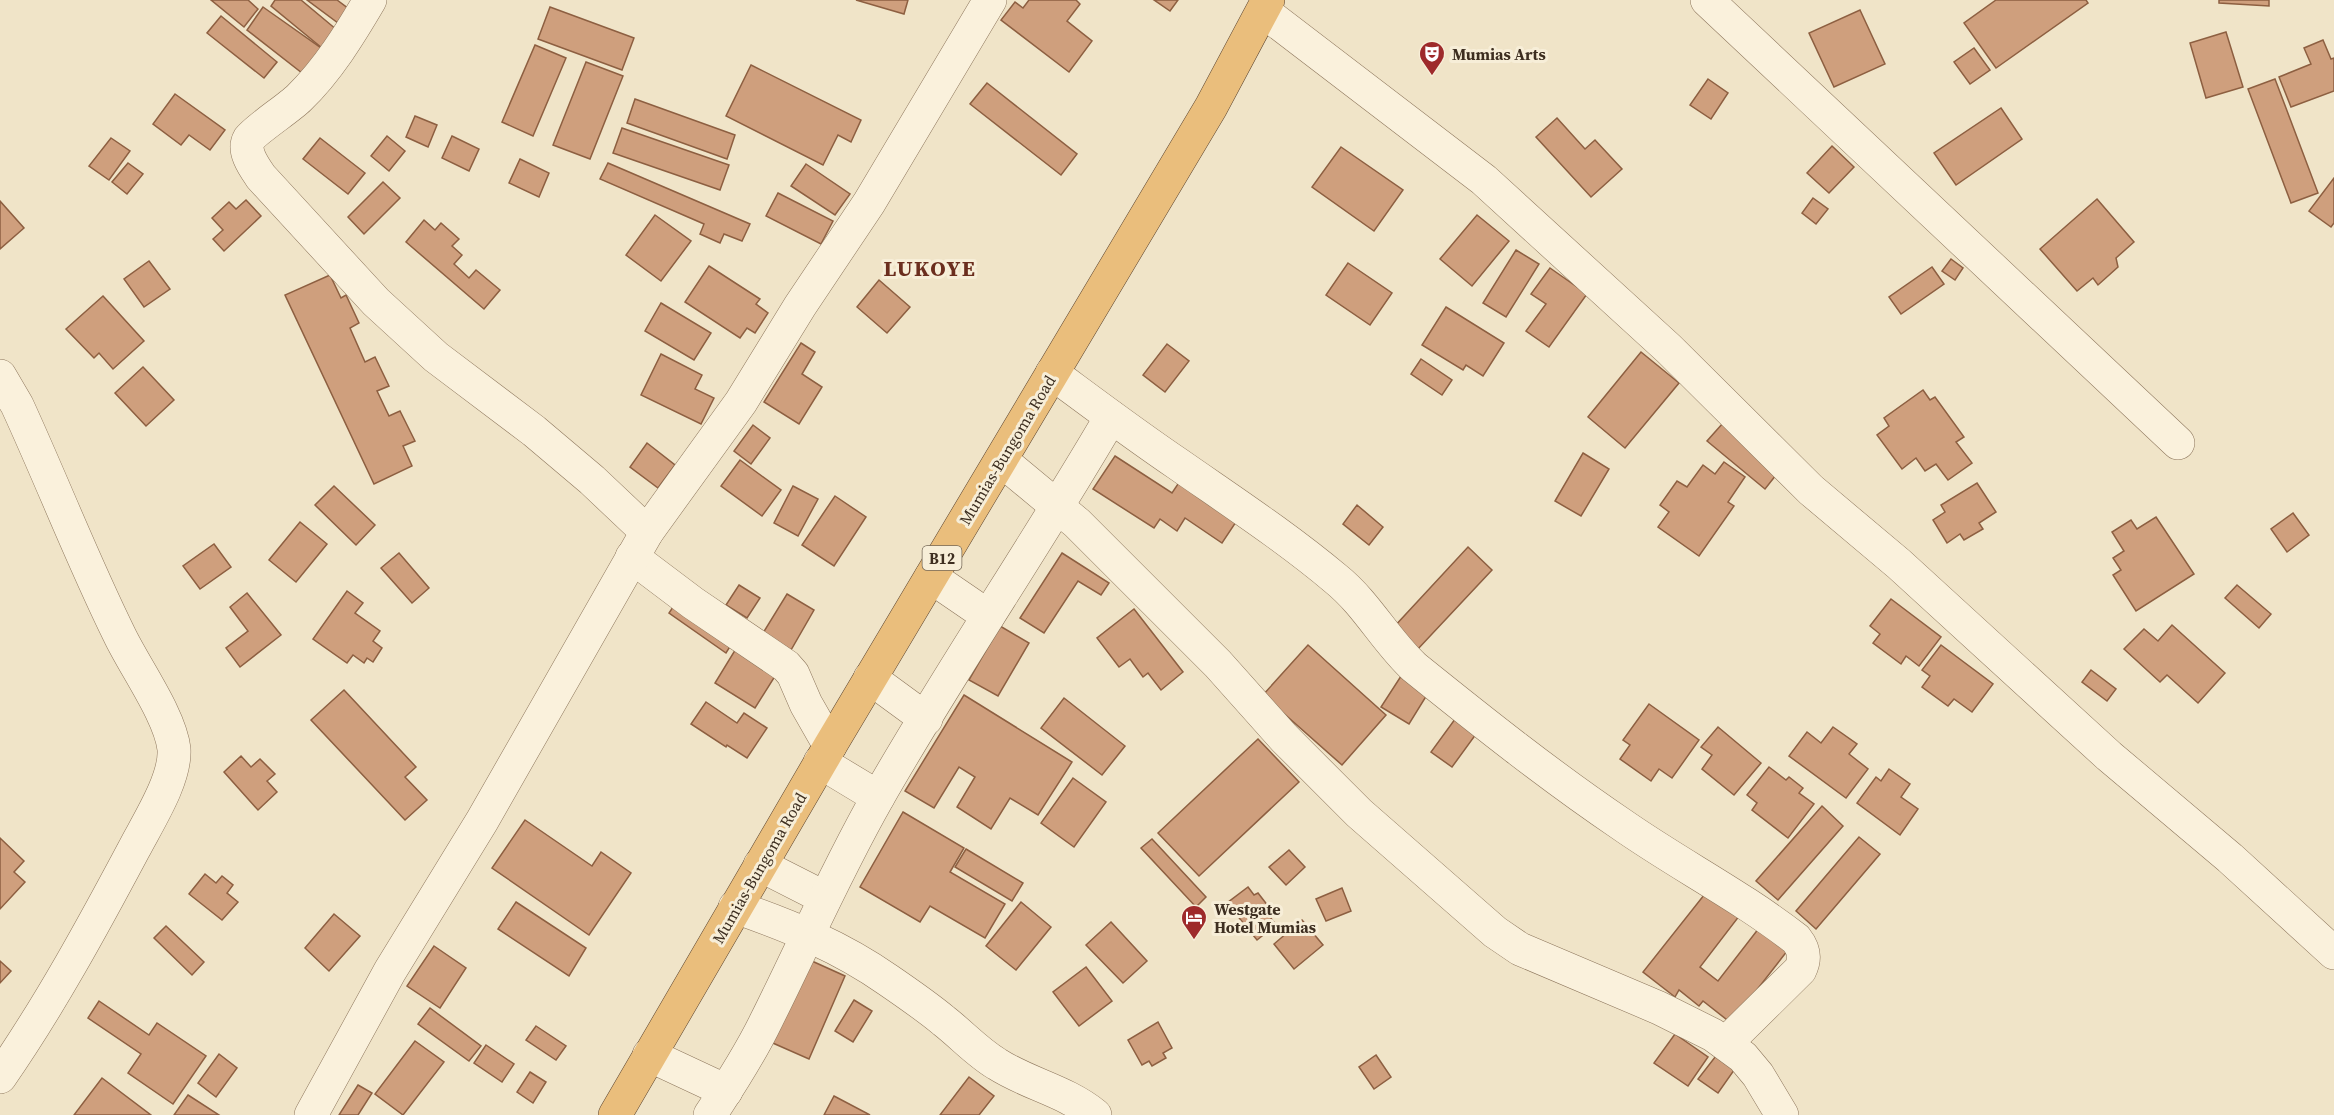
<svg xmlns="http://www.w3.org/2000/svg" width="2334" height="1115" viewBox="0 0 2334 1115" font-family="'Source Serif 4',serif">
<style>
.building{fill:#cf9f7d;stroke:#8d5f41;stroke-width:1.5}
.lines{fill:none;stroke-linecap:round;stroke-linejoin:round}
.minor-casing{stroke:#8d765c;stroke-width:34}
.trunk-casing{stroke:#5b4430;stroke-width:34}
.minor{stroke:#faf1dc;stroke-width:33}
.trunk{stroke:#eabe7c;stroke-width:33}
.labels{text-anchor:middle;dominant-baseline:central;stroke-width:6;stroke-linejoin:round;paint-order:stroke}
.shield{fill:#f7eed8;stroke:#756857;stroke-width:1.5}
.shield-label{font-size:15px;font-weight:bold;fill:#3d2e20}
.poi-label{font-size:16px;font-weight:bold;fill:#3d2e20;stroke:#f7eed8;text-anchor:start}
.street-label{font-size:16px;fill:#3d2e20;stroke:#f7eed8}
.district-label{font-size:22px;font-weight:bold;letter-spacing:1.5px;fill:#6b2e1e;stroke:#f7eed8}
</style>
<rect width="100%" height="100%" fill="#f0e4c8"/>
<!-- building -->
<g class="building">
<polygon points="211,0 248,0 258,9 244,27"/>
<polygon points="275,0 301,0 337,30 322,48 271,6"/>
<polygon points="307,0 337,0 349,9 338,23"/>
<polygon points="856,0 908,0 904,14"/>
<polygon points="1029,0 1076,0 1080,4 1067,21 1092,41 1069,72 1001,20 1015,2 1023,8"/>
<polygon points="1154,0 1178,0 1170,11"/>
<polygon points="1996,0 2086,0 2088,3 1996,68 1964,23"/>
<polygon points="2219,0 2269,0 2269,6 2219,3"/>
<polygon points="263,7 321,48 302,73 247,30"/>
<polygon points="550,7 634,38 622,70 538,39"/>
<polygon points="1860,10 1885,64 1834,87 1809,33"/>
<polygon points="221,16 277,62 264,78 207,33"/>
<polygon points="2226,32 2243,87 2206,98 2190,43"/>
<polygon points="2323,40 2331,59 2334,58 2334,91 2291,107 2279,77 2311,64 2304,48"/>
<polygon points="535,45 566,58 533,136 502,122"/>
<polygon points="1974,48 1990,70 1970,84 1954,62"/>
<polygon points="586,62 623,76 590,159 553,145"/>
<polygon points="751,65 861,120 851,142 838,135 823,165 726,116"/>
<polygon points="1708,79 1728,93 1711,119 1690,105"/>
<polygon points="2275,79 2318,193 2291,203 2248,89"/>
<polygon points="987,83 1077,154 1061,175 970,104"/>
<polygon points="175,94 225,130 210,150 189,135 181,145 153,124"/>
<polygon points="635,99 735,135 727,159 627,123"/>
<polygon points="2001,108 2022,139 1956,185 1934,153"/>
<polygon points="415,116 437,125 428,147 406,137"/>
<polygon points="1557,118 1585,149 1595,140 1622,169 1591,197 1536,137"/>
<polygon points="622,128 729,165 720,190 613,153"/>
<polygon points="387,136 405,151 389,171 371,156"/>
<polygon points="452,136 479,149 469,171 442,158"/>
<polygon points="111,138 130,151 109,180 89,166"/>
<polygon points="320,138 365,173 348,194 303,159"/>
<polygon points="1832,146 1854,167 1829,193 1807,173"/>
<polygon points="1341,147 1403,190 1374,231 1312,187"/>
<polygon points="520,159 549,173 539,197 509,183"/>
<polygon points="128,163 143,174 127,194 112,182"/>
<polygon points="608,163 750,224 742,241 724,234 720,243 700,234 704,224 600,179"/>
<polygon points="806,164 850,194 835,215 791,186"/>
<polygon points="2334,178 2334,223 2331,227 2309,211"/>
<polygon points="383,182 400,198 364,234 348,217"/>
<polygon points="778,193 833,221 821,244 766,216"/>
<polygon points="1813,198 1828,209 1816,224 1802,213"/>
<polygon points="2097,199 2134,242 2116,258 2118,267 2098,285 2093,278 2077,291 2040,249"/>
<polygon points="246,200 261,216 224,251 213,239 223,230 212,218 229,202 236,209"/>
<polygon points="0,201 24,228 0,249"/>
<polygon points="655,215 691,241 661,281 626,255"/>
<polygon points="1477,215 1509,241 1472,286 1440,259"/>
<polygon points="424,220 435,230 441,223 459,239 452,246 462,255 454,264 469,278 476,270 500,290 484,309 406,242"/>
<polygon points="1516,250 1539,264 1506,317 1483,303"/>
<polygon points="1951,259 1963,268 1955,280 1942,271"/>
<polygon points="149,261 170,289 144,307 124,279"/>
<polygon points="1348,263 1392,293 1370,325 1326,295"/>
<polygon points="709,266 760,299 756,304 768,313 755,333 747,328 740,338 685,302"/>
<polygon points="1932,267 1944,284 1901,314 1889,297"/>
<polygon points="1550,268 1587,294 1549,347 1526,331 1546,304 1531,294"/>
<polygon points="330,275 341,298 346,295 359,323 350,328 365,362 375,357 389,386 377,391 389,416 400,411 415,441 403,446 412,466 374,484 285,295"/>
<polygon points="879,280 910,307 887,333 857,307"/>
<polygon points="103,296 144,341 113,369 99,353 94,358 66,329"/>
<polygon points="661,303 711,333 694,360 645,331"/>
<polygon points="1446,307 1504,343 1483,376 1466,365 1463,370 1422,345"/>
<polygon points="801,343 815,352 802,374 822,387 799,424 764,402"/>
<polygon points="1167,344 1189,361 1165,392 1143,375"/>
<polygon points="1641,352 1679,383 1625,448 1588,417"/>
<polygon points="661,354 702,375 695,389 714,398 701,424 641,395"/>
<polygon points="1421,359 1452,380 1442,395 1411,374"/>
<polygon points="143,367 174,400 146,426 115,393"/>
<polygon points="1923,390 1930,400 1935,397 1964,437 1956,442 1972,463 1948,480 1936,464 1925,471 1916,458 1902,469 1877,435 1889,426 1884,418"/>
<polygon points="1723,423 1780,470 1765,489 1707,441"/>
<polygon points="753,425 770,438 751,464 734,451"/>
<polygon points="647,443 675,465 658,488 630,467"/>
<polygon points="1583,453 1609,469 1581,516 1555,501"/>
<polygon points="1115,456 1172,493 1182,478 1236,522 1222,543 1185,518 1177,531 1160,519 1154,528 1093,489"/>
<polygon points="740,460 781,490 762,516 721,486"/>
<polygon points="1724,462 1745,477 1728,502 1734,506 1699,556 1658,527 1669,512 1660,505 1677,481 1687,487 1703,465 1715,474"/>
<polygon points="1977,483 1996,512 1979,523 1983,529 1964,540 1960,534 1947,543 1933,520 1945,512 1941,505"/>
<polygon points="334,486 375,525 356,545 315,505"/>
<polygon points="793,486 818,499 798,536 774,523"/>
<polygon points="835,496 866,517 834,566 802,545"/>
<polygon points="1357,505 1383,527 1369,545 1343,524"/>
<polygon points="2293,513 2309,535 2287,552 2271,529"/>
<polygon points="2156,517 2194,574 2136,611 2113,575 2121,570 2113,558 2124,551 2112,532 2131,520 2137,529"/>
<polygon points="300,522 327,544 296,582 269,560"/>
<polygon points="214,544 231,567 200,589 183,566"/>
<polygon points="1468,547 1492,570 1417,650 1393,628"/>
<polygon points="399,553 429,588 412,603 381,568"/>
<polygon points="1062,553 1109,583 1101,595 1078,581 1044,633 1020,618"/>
<polygon points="739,585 760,598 747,618 726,605"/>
<polygon points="2237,585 2271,614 2259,628 2225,598"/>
<polygon points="347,591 363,603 355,613 380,631 373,641 382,648 373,662 367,658 364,663 353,655 347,663 313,639"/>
<polygon points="247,593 281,635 240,667 226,648 248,631 230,607"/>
<polygon points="787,594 814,610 791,650 763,633"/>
<polygon points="679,598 736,637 726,653 669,613"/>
<polygon points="1891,599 1941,637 1919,666 1906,656 1901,664 1873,643 1880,634 1870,626"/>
<polygon points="1134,609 1183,672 1161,690 1148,673 1143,677 1130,659 1119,667 1097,638"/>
<polygon points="2172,625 2225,673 2198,703 2167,675 2160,682 2124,649 2144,629 2158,641"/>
<polygon points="1000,626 1029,643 998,696 969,680"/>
<polygon points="1308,645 1386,715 1342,765 1263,695"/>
<polygon points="1941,645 1993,684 1972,712 1954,699 1948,706 1922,687 1930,676 1922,670"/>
<polygon points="737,647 777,673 755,708 715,683"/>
<polygon points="2091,670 2116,689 2107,701 2082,682"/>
<polygon points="1403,673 1430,690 1409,724 1381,707"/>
<polygon points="344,690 416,767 405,777 427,800 405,820 311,720"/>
<polygon points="964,695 1072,762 1038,815 1010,798 991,829 957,807 975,777 959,767 934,808 905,791"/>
<polygon points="1064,698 1125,746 1102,775 1041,728"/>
<polygon points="706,702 737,723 744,713 767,728 747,758 727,745 726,747 691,724"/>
<polygon points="1649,704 1699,740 1672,778 1659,769 1651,781 1620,759 1630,745 1623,740"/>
<polygon points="1458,715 1479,730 1452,767 1431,752"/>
<polygon points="1718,727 1761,763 1734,795 1702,769 1712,755 1701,747"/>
<polygon points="1833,727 1857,744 1849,754 1868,769 1846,798 1789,756 1807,732 1821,743"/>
<polygon points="1258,739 1299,782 1199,876 1158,833"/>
<polygon points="241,756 251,767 260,759 275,774 267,781 277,792 258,810 224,772"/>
<polygon points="1769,767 1786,780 1789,777 1803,788 1799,793 1814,804 1788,838 1752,810 1757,803 1747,795"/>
<polygon points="1889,769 1910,784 1901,797 1918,809 1900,835 1857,803 1876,777 1881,781"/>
<polygon points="1073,778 1106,802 1074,847 1041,823"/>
<polygon points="1822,806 1843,826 1778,900 1756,881"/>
<polygon points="903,812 964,848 950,872 1005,904 985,938 930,906 920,922 860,887"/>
<polygon points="525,820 592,866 601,852 631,873 589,935 492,868"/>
<polygon points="1859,837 1880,854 1816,929 1796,911"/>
<polygon points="0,838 24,861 14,872 25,882 0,909"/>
<polygon points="1152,839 1206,897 1196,907 1141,848"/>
<polygon points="966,849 1023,883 1012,901 955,867"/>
<polygon points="1289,850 1305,867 1286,885 1269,867"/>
<polygon points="205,874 216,883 222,876 233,885 227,893 238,902 222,920 189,894"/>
<polygon points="1248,887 1254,895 1258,893 1272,911 1268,914 1276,925 1257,940 1227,903"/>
<polygon points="1342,888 1351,911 1326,921 1316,899"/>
<polygon points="1708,890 1740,915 1700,967 1718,981 1759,928 1788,950 1731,1023 1703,1001 1699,1006 1679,990 1675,997 1643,972"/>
<polygon points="516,902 586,948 569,976 498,929"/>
<polygon points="1021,902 1051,927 1016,970 986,946"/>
<polygon points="334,914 360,936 329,971 305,948"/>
<polygon points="1302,920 1323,945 1294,969 1274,944"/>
<polygon points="1111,922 1147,961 1123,983 1086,945"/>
<polygon points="166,926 204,962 192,975 154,938"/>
<polygon points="434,946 466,968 440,1008 407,986"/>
<polygon points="803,957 845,976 809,1059 766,1040"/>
<polygon points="0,961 11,971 0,983"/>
<polygon points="1086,967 1112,1001 1079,1026 1053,992"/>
<polygon points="854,1000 872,1011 853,1042 835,1031"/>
<polygon points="99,1001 149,1035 157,1023 206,1056 173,1104 128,1073 141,1054 88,1018"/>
<polygon points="430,1008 481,1046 469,1061 418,1024"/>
<polygon points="1158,1022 1172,1048 1163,1053 1166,1058 1152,1066 1149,1061 1142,1065 1128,1040"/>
<polygon points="536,1026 566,1046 556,1060 526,1040"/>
<polygon points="1675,1034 1708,1057 1688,1086 1654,1063"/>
<polygon points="415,1041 444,1062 403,1115 375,1094"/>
<polygon points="486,1045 514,1064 502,1082 474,1063"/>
<polygon points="1719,1052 1737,1066 1718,1093 1698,1079"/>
<polygon points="219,1054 237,1068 216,1097 198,1083"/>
<polygon points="1376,1055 1391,1077 1374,1089 1359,1067"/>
<polygon points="530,1072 546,1082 533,1103 517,1092"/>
<polygon points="969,1077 994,1096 979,1115 940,1115"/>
<polygon points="102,1078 151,1115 74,1115"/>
<polygon points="358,1085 372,1093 358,1115 339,1115"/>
<polygon points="188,1095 219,1115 174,1115"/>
<polygon points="834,1096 870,1115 824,1115"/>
</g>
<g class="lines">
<defs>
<g id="minor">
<path d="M370,0C350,34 328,70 299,98C289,108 255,130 249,139C242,151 255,168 261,177L376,302L436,357L534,431L592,480L647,532"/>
<polyline points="1707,0 2178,443"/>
<polyline points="1263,11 1484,180 1669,349 1811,490 1899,564 2109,756 2230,858 2334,953"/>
<path d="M1052,373C1094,404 1135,435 1178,464C1231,501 1286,537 1336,579C1367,604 1385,640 1414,667C1481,721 1550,776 1621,824C1678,864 1741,896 1796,939C1804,949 1806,958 1800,970L1726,1043"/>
<path d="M0,376L17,405C52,481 82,559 119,634C134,666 170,715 174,749C176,779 148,822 134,849C93,926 50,1005 0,1077"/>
<polyline points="1001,460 1077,523 1218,664 1284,738 1359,813 1495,932 1520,949 1659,1008 1713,1035 1743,1057 1758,1075 1782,1115"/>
<polyline points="632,557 693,603 786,666 793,674 806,704 830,746"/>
<polyline points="931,577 988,616"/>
<polyline points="870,678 926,719"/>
<polyline points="820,762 878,797"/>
<polyline points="760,865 825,898"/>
<path d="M735,907C790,926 841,947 888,980C907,993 926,1006 944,1021C962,1035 977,1052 997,1064C1028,1084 1066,1091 1095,1115"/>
<polyline points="649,1055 726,1091"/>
<polyline points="311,1115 390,971 482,821 647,532 741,402 800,306 869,203 990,0"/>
<path d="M710,1115C730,1085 750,1054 766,1021C803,947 836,871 877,799C951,669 1036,546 1111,417"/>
</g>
<polyline id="trunk" points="615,1115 830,746 1211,107 1268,0"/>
</defs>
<!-- minor casing -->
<use href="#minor" class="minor-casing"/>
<!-- trunk casing -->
<use href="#trunk" class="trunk-casing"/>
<!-- minor -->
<use href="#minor" class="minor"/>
<!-- trunk -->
<use href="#trunk" class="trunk"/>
</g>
<!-- icons -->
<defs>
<symbol id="theatre-pin" viewBox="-11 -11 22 30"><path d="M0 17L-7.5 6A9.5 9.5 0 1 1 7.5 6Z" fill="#9e2a2b" stroke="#f7eed8"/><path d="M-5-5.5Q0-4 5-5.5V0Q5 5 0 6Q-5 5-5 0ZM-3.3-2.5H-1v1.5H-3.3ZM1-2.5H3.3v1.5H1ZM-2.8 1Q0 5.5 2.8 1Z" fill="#fff"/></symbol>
<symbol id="hotel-pin" viewBox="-11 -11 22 30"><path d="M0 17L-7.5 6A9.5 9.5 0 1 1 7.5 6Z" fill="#9e2a2b" stroke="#f7eed8"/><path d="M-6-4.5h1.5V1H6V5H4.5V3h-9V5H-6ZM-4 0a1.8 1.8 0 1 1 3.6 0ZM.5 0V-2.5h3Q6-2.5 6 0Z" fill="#fff"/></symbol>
</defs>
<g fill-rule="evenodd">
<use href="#theatre-pin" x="1417" y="39" width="30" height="40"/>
<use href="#hotel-pin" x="1179" y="903" width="30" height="40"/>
</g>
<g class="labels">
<!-- shield labels -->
<rect class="shield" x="922.5" y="546" width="39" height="24" rx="4.5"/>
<g class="shield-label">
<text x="942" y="558">B12</text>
</g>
<!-- poi labels -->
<g class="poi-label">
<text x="1452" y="54">Mumias Arts</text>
<text x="1214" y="909">Westgate<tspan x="1214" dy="18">Hotel Mumias</tspan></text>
</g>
<!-- street labels -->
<g class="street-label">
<text transform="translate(1007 450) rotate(-59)">Mumias-Bungoma Road</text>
<text transform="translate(759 868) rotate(-60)">Mumias-Bungoma Road</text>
</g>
<!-- district labels -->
<g class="district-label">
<text x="930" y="268">LUKOYE</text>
</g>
</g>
</svg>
